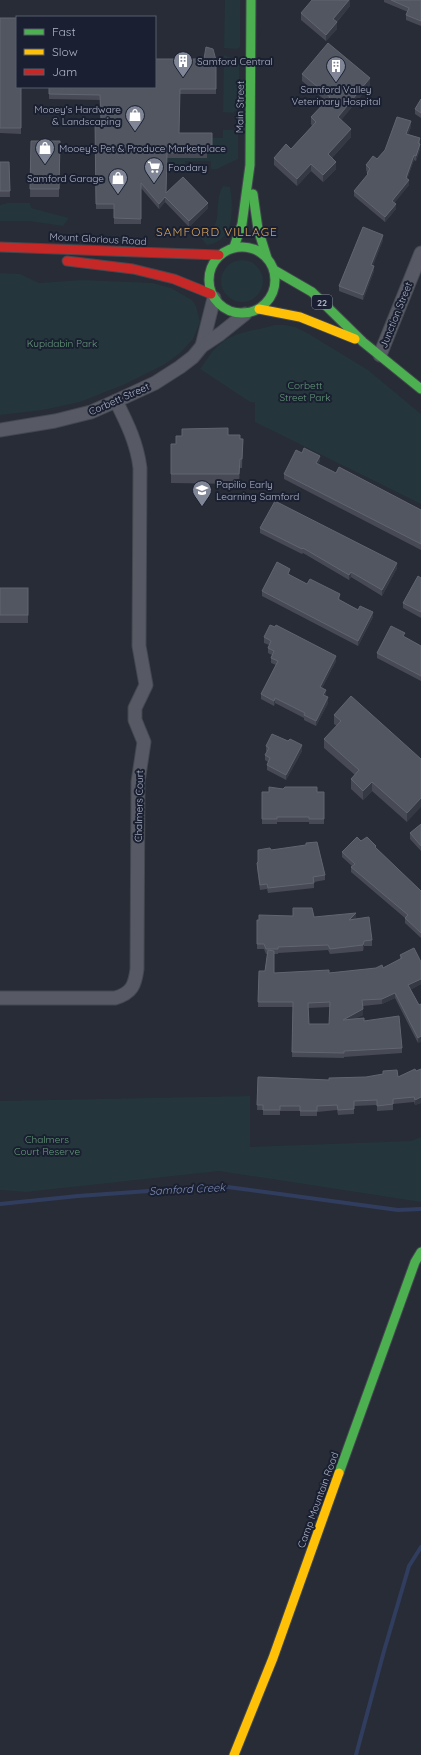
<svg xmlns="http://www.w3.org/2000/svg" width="421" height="1755" viewBox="0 0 421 1755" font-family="Quicksand,sans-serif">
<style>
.green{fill:#24353c}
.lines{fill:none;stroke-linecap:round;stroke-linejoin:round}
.stream{stroke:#313d5e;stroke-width:4}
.street-casing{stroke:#43474f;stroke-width:15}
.fast-casing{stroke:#43474f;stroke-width:11}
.slow-casing{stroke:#43474f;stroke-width:11}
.jam-casing{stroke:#43474f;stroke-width:11}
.street{stroke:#575a64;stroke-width:13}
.fast{stroke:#4caf50;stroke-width:9}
.slow{stroke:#ffc107;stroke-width:9}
.jam{stroke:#c62828;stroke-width:9}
.wall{fill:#474a55;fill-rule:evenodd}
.shaded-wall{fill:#353943}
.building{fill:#525661;stroke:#616571;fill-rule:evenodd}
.labels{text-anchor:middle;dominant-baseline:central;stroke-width:4;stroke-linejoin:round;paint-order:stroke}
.shield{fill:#1a2031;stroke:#83899b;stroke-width:1}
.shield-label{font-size:9px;font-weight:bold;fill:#b0b6c8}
.poi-label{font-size:10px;fill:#b0b6c8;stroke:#1a2031;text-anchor:start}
.street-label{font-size:10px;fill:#b0b6c8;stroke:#1a2031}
.park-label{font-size:10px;fill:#669a7a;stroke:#1a2031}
.water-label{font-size:11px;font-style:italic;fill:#7e8db6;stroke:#1a2031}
.quarter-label{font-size:12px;letter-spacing:1px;fill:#d9a45a;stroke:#1a2031}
</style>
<rect width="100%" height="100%" fill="#272c36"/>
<!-- green -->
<g class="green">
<polygon points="225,0 240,0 240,47 236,49 224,48"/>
<polygon points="224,55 239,61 239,107 233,113 223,112"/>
<polygon points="223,130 233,130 238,133 238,159 217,169 211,169 211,161 185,161 185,169 180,169 173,163 167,169 167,158 207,158 207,152 211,152 212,138 223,138"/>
<path d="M223,186L230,187C233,208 236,241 207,245L200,237L201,234C226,230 212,203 223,186Z"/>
<polygon points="7,203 30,203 31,208 69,218 63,226 29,221 0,221 0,205"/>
<circle cx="242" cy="281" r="21"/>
<polygon points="0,273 20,274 39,283 82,280 153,283 171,288 192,300 196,306 200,322 193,339 180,353 165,364 123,385 80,402 43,410 0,415"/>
<path d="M274,325H285L295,327L309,334L368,370L421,414V504L255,422V402H250L200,369C206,361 212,350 220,344C235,331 256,331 274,325Z"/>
<polygon points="250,1096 250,1147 411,1141 421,1137 421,1202 219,1171 26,1192 0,1190 0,1101"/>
</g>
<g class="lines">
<!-- stream -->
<g class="stream">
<polyline points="0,1204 78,1196 220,1186 398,1210 421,1209"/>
<polyline points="356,1755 384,1651 409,1566 421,1547"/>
</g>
<defs>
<g id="street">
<polyline points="202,346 214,298"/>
<polyline points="380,355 421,253"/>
<polyline points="0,430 55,421 91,412 116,401 155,383 180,367 193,357 202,346 220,334 245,314"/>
<path d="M0,998H115C132,993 135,985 137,969L138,782L144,742L135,720V708L146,685L139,646L140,468C137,443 127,423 116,401"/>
</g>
<g id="fast">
<polyline points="253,194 258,229 267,258"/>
<circle cx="242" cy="280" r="33"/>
<polyline points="234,247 242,224 250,165 251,0"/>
<polyline points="274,270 312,292 363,342 421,389"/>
<polyline points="339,1473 415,1262 421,1252"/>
</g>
<g id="slow">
<polyline points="259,309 300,317 355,339"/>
<polyline points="234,1755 273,1658 339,1473"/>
</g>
<g id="jam">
<polyline points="0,247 219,255"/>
<polyline points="67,261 133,269 174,279 211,294"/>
</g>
</defs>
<!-- street casing -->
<use href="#street" class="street-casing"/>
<!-- fast casing -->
<use href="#fast" class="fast-casing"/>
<!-- slow casing -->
<use href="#slow" class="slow-casing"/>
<!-- jam casing -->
<use href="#jam" class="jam-casing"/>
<!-- street -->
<use href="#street" class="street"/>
<!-- fast -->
<use href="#fast" class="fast"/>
<!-- slow -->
<use href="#slow" class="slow"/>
<!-- jam -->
<use href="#jam" class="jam"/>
</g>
<!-- wall -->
<g class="wall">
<polygon points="350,0 350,6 337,22 337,29 326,41 301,20 301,13"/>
<polygon points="384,0 421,0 421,26 406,20 406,15 408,12 384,2"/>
<polygon points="0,18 21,87 21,134 0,133"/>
<polygon points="216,60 216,94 180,94 179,133 212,133 212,152 207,152 207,158 167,158 166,193 208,208 189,227 165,202 159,209 141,188 141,224 114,224 114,209 96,209 95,120 101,120 100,100 49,99 49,87"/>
<polygon points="302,74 370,85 341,120 351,137 332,158 336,169 323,182 311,171 297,186 274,165 274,158 291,149 312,126 311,124 311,117 326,101 302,81"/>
<polygon points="421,99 421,118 415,114 415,109"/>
<polygon points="411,127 408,134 420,138 420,149 416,161 414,160 407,179 409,185 394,203 396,209 385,222 354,196 354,191 367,176 367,172 366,170 366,165 377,159"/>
<polygon points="31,141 60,141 59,197 30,197"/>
<polygon points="0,162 9,162 10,197 0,197"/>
<polygon points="383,240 373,265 374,271 363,300 339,291 339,286"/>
<polygon points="228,435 243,439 242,468 240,468 239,484 171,483 171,444 176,444"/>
<polygon points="302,453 320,461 318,464 336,473 421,510 421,550 284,479 284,474"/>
<polygon points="260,528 397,568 382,596 351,577 349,580 303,553 302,554 260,533"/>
<polygon points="290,574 290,575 307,584 340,600 373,617 358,646 262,596 262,591"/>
<polygon points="421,578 421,618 403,608 403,603"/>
<rect x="0" y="588" width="28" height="35"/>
<polygon points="264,637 336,661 322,688 328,703 316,726 304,720 304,718 275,703 274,706 261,699 261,694 276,665 271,663 271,658 272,655 268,653 268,648 269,645 264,643"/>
<polygon points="405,637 421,646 421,681 377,658 377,653"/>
<polygon points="334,715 421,759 407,822 372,791 363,800 351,789 351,779 355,775 324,748 324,739 337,726 334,724"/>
<polygon points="266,746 302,751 286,780 267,770 267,765 268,762 265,760 265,755 267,752 266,751"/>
<polygon points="262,792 324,792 324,824 309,824 309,822 277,822 277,824 262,824"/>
<polygon points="421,824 421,851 410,839 410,833"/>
<polygon points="361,841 376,848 421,891 421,938 405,923 405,918 351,872 351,867 352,866 342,857 342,852"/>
<polygon points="271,850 325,875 325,880 314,882 314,888 268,893 267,889 260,890 257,868 257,863 258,862"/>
<path d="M314,917L356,918L355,919L372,940V946H364L363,951L330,954L328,950L278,953V954H274V973H329L383,968L400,959V955L421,962V984L410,990L419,1005L418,1043L395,998L382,1004L363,1006V1015L354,1019L364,1021L402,1048V1053L344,1057V1058L292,1057L293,1007H258L259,971H265L267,954H266L264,949H257V920ZM330,1007L329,1024H309L308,1008Z"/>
<polygon points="421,1069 421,1104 421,1103 415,1105 414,1102 393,1104 393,1110 377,1111 377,1105 354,1106 354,1114 338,1115 337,1110 317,1112 317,1116 300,1116 300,1111 280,1111 280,1115 263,1115 263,1110 257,1110 258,1077 329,1080 398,1077 416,1071"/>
</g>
<!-- shaded-wall -->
<g class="shaded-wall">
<polygon points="349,0 350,0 350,6 333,26 333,19"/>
<polygon points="337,22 337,29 326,41 326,35"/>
<polygon points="370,78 370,85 338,124 338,117"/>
<polygon points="411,121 411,127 406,139 406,134"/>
<polygon points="351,129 351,137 328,162 328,154"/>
<polygon points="420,144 420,149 416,161 416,156"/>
<polygon points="414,155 414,160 406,183 406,178"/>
<polygon points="336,162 336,169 323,182 323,175"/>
<polygon points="311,164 311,171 297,186 297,179"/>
<polygon points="409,180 409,185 392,206 392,201"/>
<polygon points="165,197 165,202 159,209 159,204"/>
<polygon points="208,203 208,208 189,227 189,221"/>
<polygon points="396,204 396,209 385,222 385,217"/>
<polygon points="383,235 383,240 371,270 371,265"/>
<polygon points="374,266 374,271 363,300 363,295"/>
<polygon points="320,456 320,461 316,468 316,463"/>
<polygon points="240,459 240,468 239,484 239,474"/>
<polygon points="397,563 397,568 382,596 382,590"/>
<polygon points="351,572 351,577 349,580 349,575"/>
<polygon points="340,594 340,600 338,604 338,599"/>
<polygon points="373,612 373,617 358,646 358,641"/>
<polygon points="336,656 336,661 320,692 320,687"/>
<polygon points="326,690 326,695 323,700 323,695"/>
<polygon points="328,697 328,703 316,726 316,721"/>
<polygon points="275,698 275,703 274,706 274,701"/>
<polygon points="302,745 302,751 286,780 286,775"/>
<polygon points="372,782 372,791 363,800 363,791"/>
<polygon points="421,798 421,807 407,822 407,813"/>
<polygon points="356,913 356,918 349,925 349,920"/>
<polygon points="364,941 364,946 363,951 363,945"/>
<polygon points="421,979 421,984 408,991 408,985"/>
<polygon points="395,993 395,998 382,1004 382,999"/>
<polygon points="363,1009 363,1015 343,1025 343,1020"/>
<polygon points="421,1036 421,1042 418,1043 418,1038"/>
<polygon points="421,1097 421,1103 415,1105 415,1100"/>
</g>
<!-- building -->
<g class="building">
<polygon points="312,0 349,0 333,19 337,22 326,35 301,13"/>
<polygon points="391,0 421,0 421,21 406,15 409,8"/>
<polygon points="0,18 17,18 17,87 21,87 21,128 0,128"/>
<polygon points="328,43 370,78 338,117 351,129 328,154 336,162 323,175 311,164 297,179 274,158 286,144 291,149 316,122 311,117 330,97 302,74"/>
<polygon points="206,47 213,49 216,60 216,89 180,89 179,133 212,133 212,147 207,147 207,153 167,153 166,193 183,177 208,203 189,221 165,197 159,204 141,183 141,219 114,218 114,204 96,204 95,120 101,120 100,95 49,94 49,87 155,87 155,59 204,59"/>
<polygon points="421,99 421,113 415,109"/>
<polygon points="397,117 411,121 406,134 420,138 418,143 420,144 416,156 414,155 406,178 409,180 392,201 396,204 385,217 354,191 368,174 367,173 370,169 366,165 373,156 377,159 385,150"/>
<polygon points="31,141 60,141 59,189 30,189"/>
<polygon points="0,162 9,162 10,191 0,191"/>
<polygon points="363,227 383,235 371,265 374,266 363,295 339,286"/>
<polygon points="228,428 228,435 240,435 240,439 243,439 242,459 240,459 239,474 171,474 171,444 176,444 176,436 182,436 182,429"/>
<polygon points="304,448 320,456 316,463 336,473 339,467 421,510 421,544 284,474 296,450 302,453"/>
<polygon points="275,501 397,563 382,590 351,572 349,575 303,548 302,549 260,528"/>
<polygon points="277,562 290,569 288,574 307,584 310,579 340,594 338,599 347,604 358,610 360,606 373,612 358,641 262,591"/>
<polygon points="418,576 421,578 421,612 403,603"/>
<rect x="0" y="588" width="28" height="27"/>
<polygon points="270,625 275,627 276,625 336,656 320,687 326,690 323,695 328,697 316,721 304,715 305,713 275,698 274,701 261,694 278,661 271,658 274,651 268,648 271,641 264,637"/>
<polygon points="391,626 405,633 403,636 421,646 421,676 377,653"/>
<polygon points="351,696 421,759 421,798 407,813 372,782 363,791 351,779 359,770 324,739 341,721 334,715"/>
<polygon points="272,734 288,741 290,739 302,745 286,775 267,765 270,758 265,755 269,748 266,746"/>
<polygon points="269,787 283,789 285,787 317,787 317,792 324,792 324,819 309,819 309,817 277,817 277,819 262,819 262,792 269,792"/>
<polygon points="421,824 421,846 410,833"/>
<polygon points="357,837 361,841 367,837 376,846 375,847 421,891 421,933 405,918 408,915 351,867 355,864 342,852"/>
<polygon points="317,842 325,875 313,877 314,883 268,888 267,884 260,885 257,863 258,862 258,850 270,848 271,850 306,845 306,843"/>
<polygon points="293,908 312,908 314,917 356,913 349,920 369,917 372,940 364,941 363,945 330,949 328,945 278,947 278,949 266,949 264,944 257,944 257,920 259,920 259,915 293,916"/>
<path d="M414,948L421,962V979L408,985L419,1005L421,1004V1036L418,1038L395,993L382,999L362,1000L363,1009L343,1020L364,1018V1021L399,1016L402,1048L344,1051V1053L292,1052L293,1002H258L259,971H265L268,950L274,951V973L329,970V973L376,968L382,965L383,968L402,958L400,955ZM330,1002L329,1024H309L308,1003Z"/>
<polygon points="415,1069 416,1071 421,1069 421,1098 421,1097 415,1100 414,1097 393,1099 393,1104 377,1106 377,1100 354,1101 354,1109 338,1110 337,1105 317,1106 317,1111 300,1111 300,1106 280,1106 280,1110 263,1110 263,1105 257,1105 258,1077 329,1080 329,1078 366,1077 383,1074 383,1071 397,1070 398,1077"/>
</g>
<!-- icons -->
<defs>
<symbol id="building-pin" viewBox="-11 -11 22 30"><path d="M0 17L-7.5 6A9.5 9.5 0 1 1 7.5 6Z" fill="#808695" stroke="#1a2031"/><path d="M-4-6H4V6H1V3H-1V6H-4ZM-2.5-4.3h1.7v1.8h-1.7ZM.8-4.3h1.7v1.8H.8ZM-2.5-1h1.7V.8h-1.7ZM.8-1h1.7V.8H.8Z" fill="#fff"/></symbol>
<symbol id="shop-pin" viewBox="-11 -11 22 30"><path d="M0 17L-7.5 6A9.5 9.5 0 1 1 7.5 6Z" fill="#808695" stroke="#1a2031"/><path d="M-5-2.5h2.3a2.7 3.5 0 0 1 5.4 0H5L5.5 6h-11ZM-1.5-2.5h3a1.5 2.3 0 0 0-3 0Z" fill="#fff"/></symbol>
<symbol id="supermarket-pin" viewBox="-11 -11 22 30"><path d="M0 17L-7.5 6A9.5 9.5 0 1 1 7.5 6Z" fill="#808695" stroke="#1a2031"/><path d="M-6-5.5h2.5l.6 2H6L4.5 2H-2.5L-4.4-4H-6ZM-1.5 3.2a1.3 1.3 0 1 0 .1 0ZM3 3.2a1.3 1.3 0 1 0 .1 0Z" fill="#fff"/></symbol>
<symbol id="school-pin" viewBox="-11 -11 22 30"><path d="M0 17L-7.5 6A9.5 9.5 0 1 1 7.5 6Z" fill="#808695" stroke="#1a2031"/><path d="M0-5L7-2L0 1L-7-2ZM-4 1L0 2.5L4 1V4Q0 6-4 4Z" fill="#fff"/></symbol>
</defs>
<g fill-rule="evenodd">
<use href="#building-pin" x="172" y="50" width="22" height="30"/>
<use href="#building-pin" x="325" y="55" width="22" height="30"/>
<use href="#shop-pin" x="124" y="104" width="22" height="30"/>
<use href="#shop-pin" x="34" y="137" width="22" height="30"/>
<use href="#supermarket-pin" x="143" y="156" width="22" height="30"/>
<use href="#shop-pin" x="107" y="167" width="22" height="30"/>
<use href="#school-pin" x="191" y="479" width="22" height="30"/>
</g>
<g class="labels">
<!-- shield labels -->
<rect class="shield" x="312" y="295" width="20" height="14" rx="3"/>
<g class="shield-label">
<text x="322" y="302">22</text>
</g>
<!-- poi labels -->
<g class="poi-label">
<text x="197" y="61">Samford Central</text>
<text x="336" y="89" text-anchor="middle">Samford Valley<tspan x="336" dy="12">Veterinary Hospital</tspan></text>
<text x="121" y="109" text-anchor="end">Mooey's Hardware<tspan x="121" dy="12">&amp; Landscaping</tspan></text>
<text x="59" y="148">Mooey's Pet &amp; Produce Marketplace</text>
<text x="168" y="167">Foodary</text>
<text x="104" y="178" text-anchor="end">Samford Garage</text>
<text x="216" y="484">Papilio Early<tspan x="216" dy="12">Learning Samford</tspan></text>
</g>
<!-- street labels -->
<g class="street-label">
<text transform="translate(240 107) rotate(-89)">Main Street</text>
<text transform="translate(98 239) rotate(3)">Mount Glorious Road</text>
<text transform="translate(396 315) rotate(-68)">Junction Street</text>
<text transform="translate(119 399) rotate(-24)">Corbett Street</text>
<text transform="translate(139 806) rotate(-89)">Chalmers Court</text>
<text transform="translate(318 1500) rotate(-70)">Camp Mountain Road</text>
</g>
<!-- park labels -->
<g class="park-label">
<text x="62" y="343">Kupidabin Park</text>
<text x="305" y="385">Corbett<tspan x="305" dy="12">Street Park</tspan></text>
<text x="47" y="1139">Chalmers<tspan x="47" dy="12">Court Reserve</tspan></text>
</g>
<!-- water labels -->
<g class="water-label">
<text transform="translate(187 1189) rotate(-3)">Samford Creek</text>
</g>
<!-- quarter labels -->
<g class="quarter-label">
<text x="217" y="231">SAMFORD VILLAGE</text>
</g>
</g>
<!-- legend -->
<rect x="16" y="16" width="140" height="72" fill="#1a2031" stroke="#565c6d"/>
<rect x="24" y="29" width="20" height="6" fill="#4caf50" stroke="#565c6d"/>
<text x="52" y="36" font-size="12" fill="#b0b6c8">Fast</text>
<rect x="24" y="49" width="20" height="6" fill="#ffc107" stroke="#565c6d"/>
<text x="52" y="56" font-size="12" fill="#b0b6c8">Slow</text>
<rect x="24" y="69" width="20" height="6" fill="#c62828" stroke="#565c6d"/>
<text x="52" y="76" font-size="12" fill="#b0b6c8">Jam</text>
</svg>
